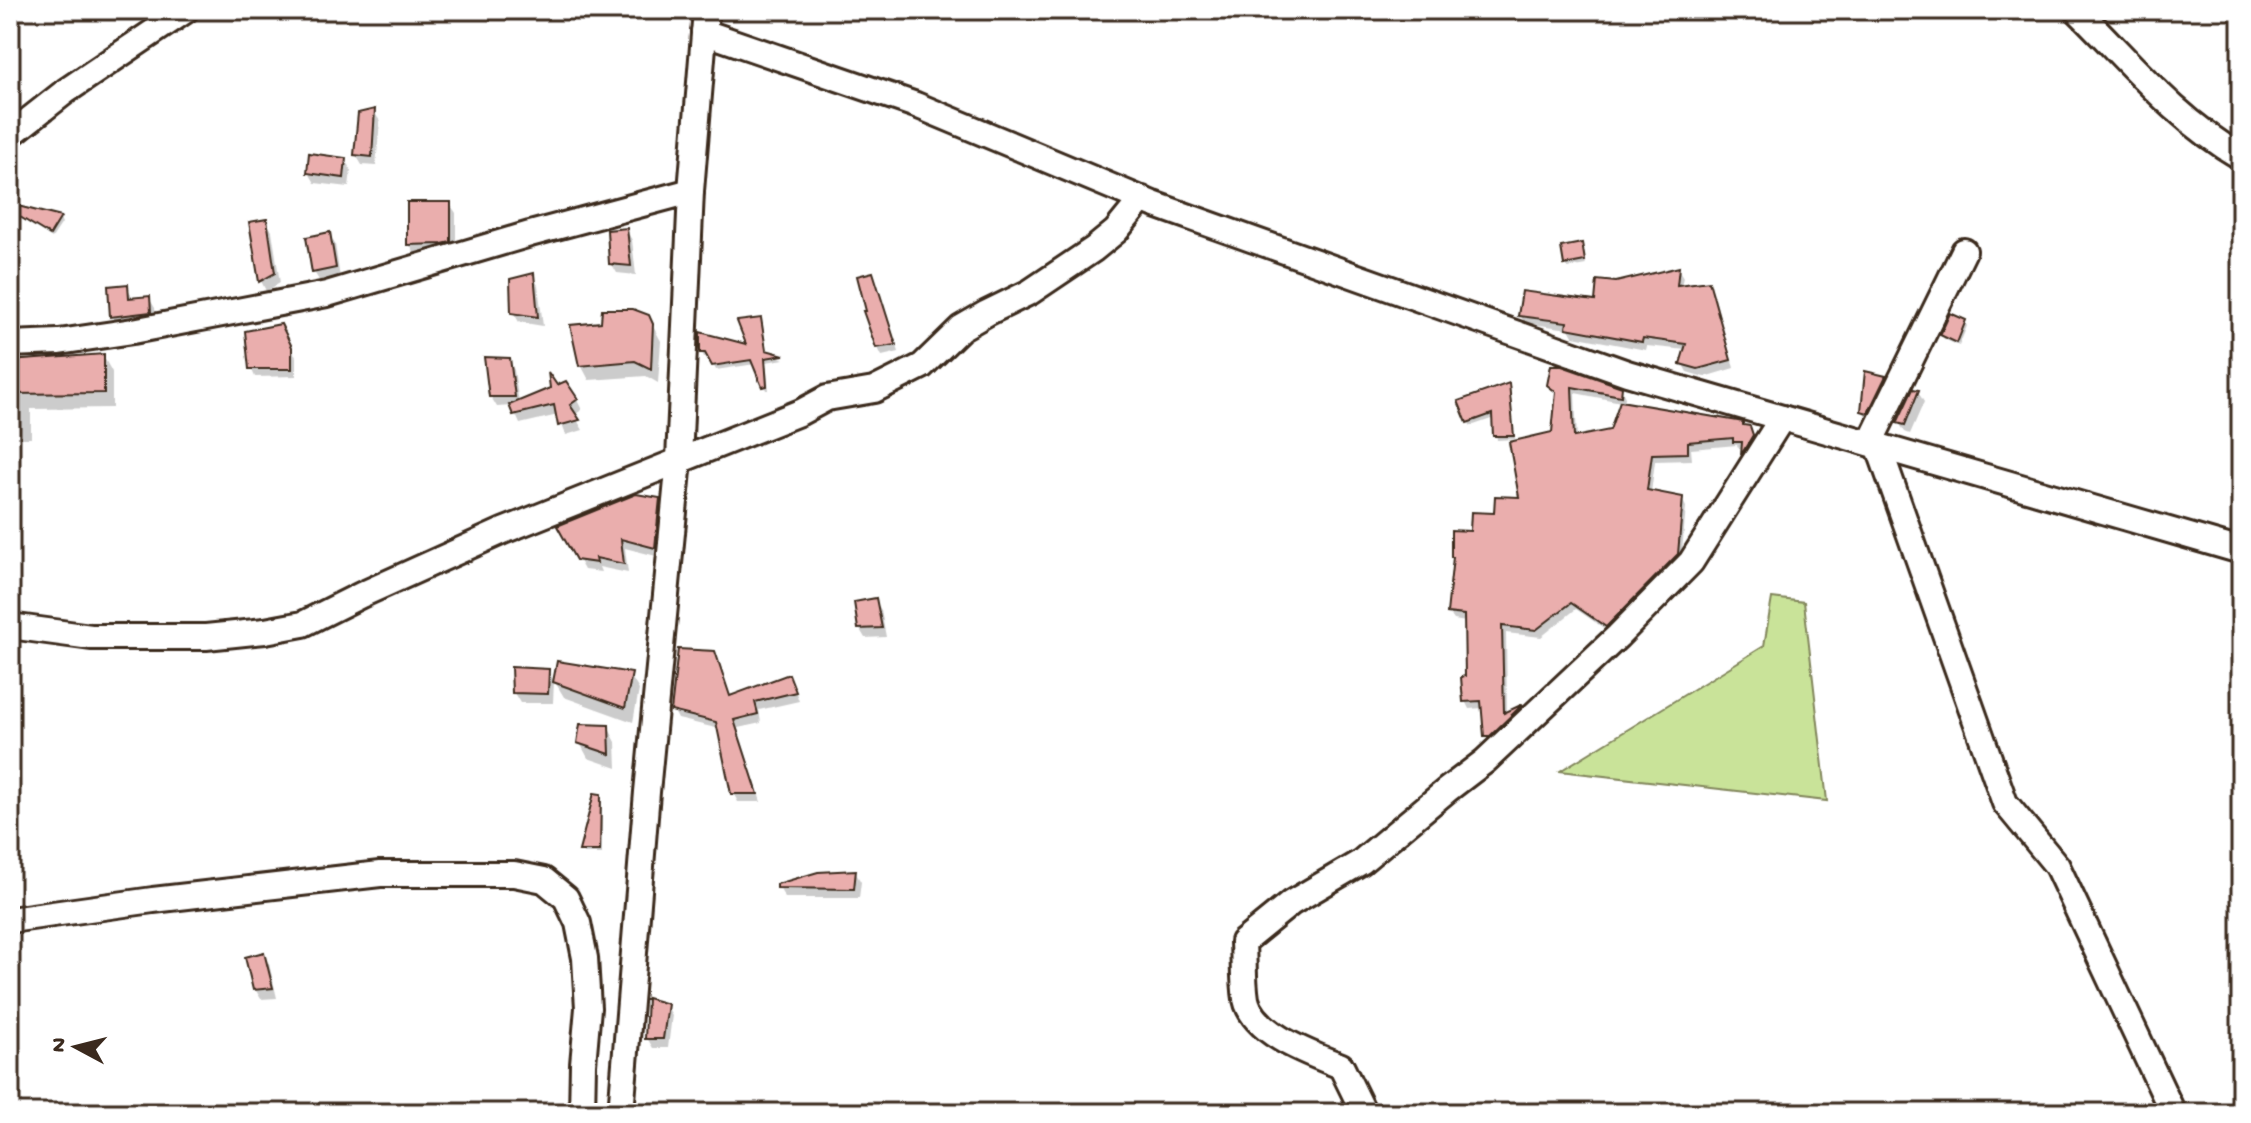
<svg xmlns="http://www.w3.org/2000/svg" width="2251" height="1123" viewBox="0 0 2251 1123" font-family="'Gochi Hand',sans-serif">
<style>
.green{fill:#c9e399;stroke:#82865c;stroke-width:2}
.shadow{fill:#0003;fill-rule:evenodd}
.building{fill:#eaaead;stroke:#3b2a1e;stroke-width:2}
.lines{fill:none;stroke-linecap:round;stroke-linejoin:round}
.street-casing{stroke:#3b2a1e;stroke-width:30}
.street{stroke:#fff;stroke-width:24}
</style>
<rect width="100%" height="100%" fill="#fff"/>
<filter id="ink" filterUnits="userSpaceOnUse"><feTurbulence type="fractalNoise" baseFrequency=".0125" numOctaves="2"/><feDisplacementMap in="SourceGraphic" scale="16" xChannelSelector="R" yChannelSelector="G"/><feConvolveMatrix kernelMatrix="1 2 1 2 8 2 1 2 1" color-interpolation-filters="sRGB"/></filter>
<g filter="url(#ink)">
<!-- green -->
<polygon class="green" points="1772,598 1804,602 1827,801 1560,771 1764,646"/>
<!-- shadow -->
<g class="shadow">
<polygon points="374,112 380,121 376,166 362,165 356,155"/>
<polygon points="345,160 351,170 349,187 315,183 309,173"/>
<polygon points="450,204 456,213 456,251 415,254 409,244"/>
<polygon points="10,206 60,219 62,223 52,238 10,212"/>
<polygon points="266,221 272,231 280,283 266,291 261,281 251,223"/>
<polygon points="626,230 632,240 636,275 617,273 611,263"/>
<polygon points="329,235 335,244 340,278 320,282 314,272"/>
<polygon points="1583,249 1586,265 1568,268 1566,264"/>
<polygon points="1678,269 1683,277 1681,286 1708,283 1713,291 1734,368 1704,377 1687,372 1682,363 1686,350 1647,346 1646,350 1573,336 1569,329 1525,323 1520,315 1597,303 1616,284"/>
<polygon points="872,274 876,282 899,352 882,356 878,348"/>
<polygon points="533,276 538,285 543,326 519,322 513,312"/>
<polygon points="127,286 133,299 149,298 155,308 156,322 118,326 112,317"/>
<polygon points="648,317 661,341 658,383 646,376 589,380 581,365"/>
<polygon points="760,320 767,352 784,359 766,362 769,390 766,390 755,364 716,370 709,356 704,357 702,353 749,347"/>
<polygon points="1965,322 1967,326 1959,346 1944,339 1942,335"/>
<polygon points="285,334 296,357 296,376 255,377 251,368"/>
<polygon points="103,356 112,372 112,408 31,409 31,438 10,438 10,363"/>
<polygon points="509,360 514,370 519,403 556,388 577,400 582,410 574,415 583,430 566,435 558,415 520,424 512,406 497,407 491,397"/>
<polygon points="1885,377 1891,387 1869,421 1863,411"/>
<polygon points="1508,385 1515,439 1497,440 1494,418 1471,426 1468,422"/>
<path d="M1549,385L1621,389L1625,397L1624,404L1749,428L1756,444L1746,460L1744,449H1739L1737,445L1691,449L1692,460L1655,461L1651,493L1682,499L1686,507L1681,562L1611,633L1576,609L1541,637L1506,633L1507,714L1523,707L1526,713L1490,743L1486,736L1483,708L1469,709L1465,701L1466,622L1454,620L1449,613L1472,533L1521,500L1554,434L1558,396ZM1575,393L1621,402L1611,432L1577,439Z"/>
<polygon points="1918,392 1924,402 1910,434 1905,432 1899,423"/>
<polygon points="659,500 665,510 660,557 625,548 628,573 599,567 601,572 584,570 560,527"/>
<polygon points="875,601 881,610 886,637 865,638 859,628"/>
<polygon points="548,671 554,681 553,703 520,703 514,693"/>
<polygon points="630,675 639,690 633,722 564,697 555,682"/>
<polygon points="793,685 799,701 759,710 761,723 738,728 761,802 738,802 733,793 720,729 678,719 673,710"/>
<polygon points="608,727 616,742 617,768 588,758 580,743"/>
<polygon points="599,796 602,800 602,854 584,854 582,850"/>
<polygon points="855,872 861,882 859,898 785,898 779,888"/>
<polygon points="264,954 269,964 277,998 261,999 255,989"/>
<polygon points="666,1005 672,1015 668,1048 653,1048 647,1038"/>
</g>
<!-- building -->
<g class="building">
<polygon points="375,109 372,157 354,155 358,113"/>
<polygon points="309,153 346,158 344,178 307,173"/>
<polygon points="407,202 451,202 451,242 442,244 407,245"/>
<polygon points="10,204 61,217 50,235 10,211"/>
<polygon points="267,219 275,273 259,282 249,222"/>
<polygon points="627,228 631,266 609,264 607,230"/>
<polygon points="330,232 336,268 312,273 306,237"/>
<polygon points="1582,243 1585,261 1564,265 1561,247"/>
<polygon points="1679,267 1677,285 1709,281 1731,360 1698,369 1680,364 1686,344 1643,338 1642,342 1566,328 1567,322 1518,316 1522,291 1595,301 1597,280 1616,282"/>
<polygon points="873,272 896,345 876,348 863,311 866,311 857,276"/>
<polygon points="534,273 538,317 511,313 510,279"/>
<polygon points="128,284 129,298 150,296 151,312 110,317 108,286"/>
<polygon points="602,309 633,309 649,315 653,324 651,369 635,361 579,366 570,325 601,322"/>
<polygon points="1950,313 1966,320 1957,343 1940,335"/>
<polygon points="761,318 766,350 784,355 765,358 767,386 762,387 751,360 712,366 705,353 700,353 700,332 746,344 737,321"/>
<polygon points="281,324 292,347 292,369 249,369 245,331"/>
<polygon points="104,354 104,393 10,394 10,361"/>
<polygon points="484,357 510,358 515,397 489,397"/>
<polygon points="1551,365 1559,365 1622,387 1621,396 1572,387 1574,437 1610,430 1620,401 1738,421 1743,422 1743,425 1750,426 1753,435 1741,455 1742,442 1733,442 1733,438 1688,442 1688,453 1652,454 1647,490 1683,497 1678,554 1606,627 1571,603 1536,630 1502,626 1504,713 1523,704 1490,736 1484,736 1481,701 1463,702 1461,677 1465,676 1464,615 1447,613 1453,557 1451,557 1451,530 1470,531 1471,512 1494,513 1495,496 1519,497 1509,442 1552,432 1556,392 1547,385"/>
<polygon points="1865,371 1886,376 1868,413 1861,411"/>
<polygon points="548,372 557,385 566,381 578,399 570,405 580,420 558,426 554,405 513,415 509,405 550,388"/>
<polygon points="1509,383 1514,436 1493,436 1492,414 1467,423 1458,401"/>
<polygon points="1913,389 1919,390 1905,425 1897,423"/>
<polygon points="636,494 660,498 655,548 621,539 624,564 596,558 597,563 576,560 557,526"/>
<polygon points="876,598 882,628 858,629 854,602"/>
<polygon points="678,649 715,651 730,696 789,674 796,692 755,702 758,714 734,720 758,794 731,794 716,722 671,711"/>
<polygon points="557,661 632,673 625,708 553,682"/>
<polygon points="511,667 549,669 548,694 512,693"/>
<polygon points="580,724 609,725 610,754 577,743"/>
<polygon points="594,793 601,794 600,851 579,851"/>
<polygon points="856,870 854,889 777,888 777,884 818,872"/>
<polygon points="264,952 273,988 253,990 245,957"/>
<polygon points="647,998 668,1004 663,1039 645,1039"/>
</g>
<g class="lines">
<defs>
<g id="street">
<path d="M2077,10C2131,63 2174,118 2241,157"/>
<polyline points="704,32 916,105 1153,204 1627,373 2241,551"/>
<polyline points="10,135 66,91 186,10"/>
<polyline points="10,344 59,342 133,331 327,294 530,234 691,191"/>
<polyline points="1870,443 1964,251"/>
<polyline points="1878,445 2005,803 2057,866 2173,1113"/>
<polyline points="10,626 91,637 206,637 265,631 303,624 361,595 503,531 801,412 827,398 874,390 922,366 961,328 987,313 1030,292 1094,249 1116,231 1142,199"/>
<polyline points="10,920 153,900 380,874 514,874 544,880 566,898 578,923 585,958 588,1008 583,1064 582,1113"/>
<polyline points="621,1113 647,792 679,460 691,191 706,10"/>
<path d="M1364,1113L1341,1066C1311,1054 1253,1034 1246,999C1243,980 1244,960 1243,942L1291,903L1361,862L1447,790L1485,761L1618,636L1691,562L1782,418"/>
</g>
</defs>
<!-- street casing -->
<use href="#street" class="street-casing"/>
<!-- street -->
<use href="#street" class="street"/>
</g>
</g>
<!-- margin -->
<rect width="2251" height="1123" fill="none" stroke="#fff" stroke-width="40"/>
<rect x="20" y="20" width="2211" height="1083" fill="none" stroke="#3b2a1e" stroke-width="3" filter="url(#ink)"/>
<!-- north arrow -->
<g transform="translate(76 1047) rotate(277)" stroke="#ffffff" stroke-width="6" paint-order="stroke">
<path d="M0-6L14 30L0 20L-14 30Z" fill="#3b2a1e"/>
<text y="-12" font-size="22" font-weight="bold" text-anchor="middle" fill="#3b2a1e">N</text>
</g>
</svg>
